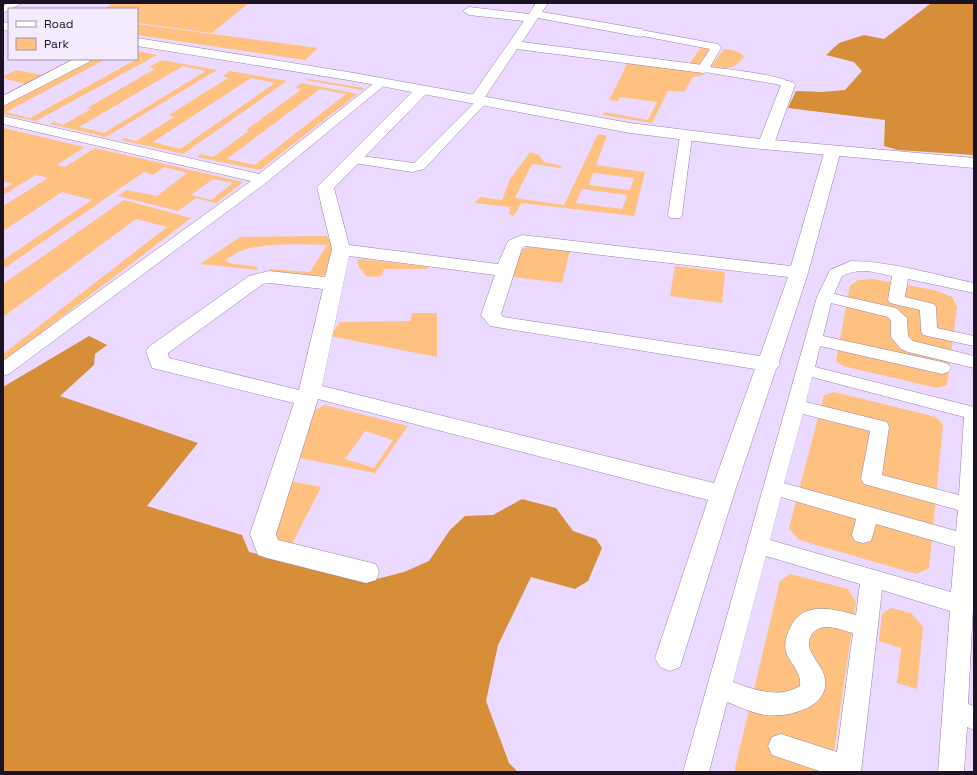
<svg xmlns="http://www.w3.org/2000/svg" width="977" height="775" viewBox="0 0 977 775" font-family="'Space Grotesk',sans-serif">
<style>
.green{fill:#ffc17f;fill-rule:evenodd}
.forest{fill:#d68e38}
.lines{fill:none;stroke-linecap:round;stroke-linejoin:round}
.service-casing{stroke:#9781ac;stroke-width:1}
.minor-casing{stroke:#9781ac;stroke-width:1}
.tertiary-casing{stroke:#9781ac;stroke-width:1}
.service{fill:#fff;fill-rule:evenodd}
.minor{fill:#fff;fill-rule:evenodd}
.tertiary{fill:#fff;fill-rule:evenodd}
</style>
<rect width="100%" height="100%" fill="#ecd9ff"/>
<!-- green -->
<g class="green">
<polygon points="113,3 249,3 212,33 137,23 137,9 104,9"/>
<polygon points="137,24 318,48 305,60 137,35"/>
<polygon points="702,46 711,49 700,64 690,63"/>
<path d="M724,49C731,50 740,50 744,57C732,70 729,69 711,66Z"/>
<polygon points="137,51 157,55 36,121 3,114 3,106 92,59 106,59 6,112 30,118 137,59"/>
<path d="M162,60L217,70L106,137L50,124L53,122L63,125L91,109L87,108L155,69L149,67ZM183,66L206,71L104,133L79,127Z"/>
<polygon points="628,62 698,71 704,74 701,76 693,77 684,92 668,91 652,123 603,115 604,112 648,120 657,102 620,97 617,101 609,100"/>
<polygon points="16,70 42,75 26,84 5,79 4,76"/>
<path d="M230,71L287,81L183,154L121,140L124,138L136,141L174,117L169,115L228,78L223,76ZM251,78L275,83L180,149L153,142Z"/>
<polygon points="309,79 364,88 363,90 305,80"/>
<path d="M301,83L357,94L260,170L197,157L200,154L213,157L249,131L246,130L302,89L295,88ZM320,89L346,94L255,165L227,159Z"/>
<path d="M3,128L85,147L57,165L65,167L95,148L243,182L216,203L196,198L178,211L118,196L126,190L157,196L187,173L164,167L153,175L144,172L3,269V260L92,200L62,192L3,231V206L48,178L36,175L3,195V189L12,184L3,181ZM213,179L233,183L211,200L191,195Z"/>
<path d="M598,134L607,136L596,165L645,172L634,216L521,203L514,216L509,214L510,207L475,203L480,197L502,200L510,179L530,152L539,155L544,162L561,166V168L532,164L515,198L564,205ZM593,173L633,178H634L630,190L589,185ZM582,189L627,195V196L622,209L576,203Z"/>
<polygon points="124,200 191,218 3,362 3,354 167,227 136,219 3,317 3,284"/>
<path d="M327,236L335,250L326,275L319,276L269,271L270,269L310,272L327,245C300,244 272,243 246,249C239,251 232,256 226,259L229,263L257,267L258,270L200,264L240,237Z"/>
<polygon points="529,247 570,251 562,283 513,277 522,249"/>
<polygon points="361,259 428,267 427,269 384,269 382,275 378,277 366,276 359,267 357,260"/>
<polygon points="675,266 725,272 722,303 670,296"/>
<polygon points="873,279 934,290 952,297 957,307 947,385 937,388 843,366 836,361 850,286 858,280"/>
<polygon points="412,313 437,313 437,357 330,336 340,322 410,321"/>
<polygon points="834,392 936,417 943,425 929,568 916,574 799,540 789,528 824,395"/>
<path d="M325,405L408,426L375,473L300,458L313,411ZM365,431L393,440L374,468L345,459Z"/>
<polygon points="290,481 321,487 291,546 272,541"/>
<polygon points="790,574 848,589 856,602 831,772 734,772 780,581"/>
<polygon points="891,608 911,613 923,627 917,689 897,683 901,648 879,641 882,614"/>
</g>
<!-- forest -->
<g class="forest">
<polygon points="928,3 974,3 974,155 898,150 884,146 885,120 788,108 796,91 822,92 845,90 862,71 854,62 826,55 839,43 864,35 884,39 930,4"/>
<polygon points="89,336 107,345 95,354 94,365 60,396 198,443 147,506 242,535 249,552 373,580 404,572 429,561 450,530 465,516 493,515 522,499 556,508 573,531 596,539 602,548 588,581 575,589 531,577 498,645 486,701 509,763 518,772 3,772 3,387"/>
</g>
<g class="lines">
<defs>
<g id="service">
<polygon points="9,3 22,3 3,13 3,6"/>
<path d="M641,30L718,44L721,48L710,67C725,69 786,75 794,85L788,88L776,84L699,71L697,69L710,49L637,35L636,33Z"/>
<polygon points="382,79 386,80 388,82 386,84 267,182 9,374 3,376 3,361 251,181 3,124 3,116 259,174 378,80"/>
<polygon points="482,97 486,99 488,101 486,103 424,169 412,172 354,163 347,159 354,155 414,163 478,99"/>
<polygon points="686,132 692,136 682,215 680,218 670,218 668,215 680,136"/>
<path d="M851,261C889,261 936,275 974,283V293L908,279L905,297L934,304L936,307L937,328L974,336V346L923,335L921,331L920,310L890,303L888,300L892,276C873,272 861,267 842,276L834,294L896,308L907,318L908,336L913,341L974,356V368L908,352L901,349L891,337V321L888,317L831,303L823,336L942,362L948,364L951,368L948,372L942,374L820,346L815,367L974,407V588L968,704L974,706V730L967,727L964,772H938L950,611L882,590L861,772H822L772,755L768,746L772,737L781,734L837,752L853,633C845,631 835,627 827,627C813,627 805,639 811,652C815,660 824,670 825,679C830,708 787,718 765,715C752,713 740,707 727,702L709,772H683L817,297L830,270ZM812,377L964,417L959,495L882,475L889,427L887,422L806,402ZM803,414L870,431L861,479L864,484L958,510L956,531L784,483ZM781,497L856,519L852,535L855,541L863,543L871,541L876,524L955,547L951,592L770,540ZM766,556L860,584L856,615C833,609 803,600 790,628C786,636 784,643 786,652C790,663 802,673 800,686C778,699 755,690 733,682Z"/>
</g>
<g id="minor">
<polygon points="536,3 548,3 542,12 641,29 647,33 641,37 538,18 522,42 703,65 708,66 710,69 708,72 703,73 517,49 481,103 471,103 469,100 524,21 469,15 463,11 469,7 529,14"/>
<polygon points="74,59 91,59 89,62 3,106 3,96"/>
<polygon points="788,81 793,82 795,85 774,144 771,147 761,147 758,144 781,85 783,82"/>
<path d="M422,86L427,87L429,90L427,93L334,188L349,245L498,264L508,241L522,235L791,266L825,150L827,147H839L841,150L808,273L779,362L780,364L776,369L734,494L680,667L670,671L660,667L655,658L708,500L318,399L276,534L278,540L376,564L379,572L376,580L366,583L267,558L258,555L250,534L294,403L152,368L146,351L150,346L249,276L269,271L325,277L332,249L317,187L417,87ZM525,246L788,277L760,356L503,317L501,314L522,248ZM349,256L495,275L481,315L490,326L755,369L714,483L322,386ZM269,283L323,289L299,390L169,358L168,353L263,284Z"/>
</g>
<g id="tertiary">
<polygon points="3,22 9,23 9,31 3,30"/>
<polygon points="137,38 354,73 630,123 751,138 974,158 974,168 751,148 630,133 354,81 137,46"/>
</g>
</defs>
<!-- service casing -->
<use href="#service" class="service-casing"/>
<!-- minor casing -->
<use href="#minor" class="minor-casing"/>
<!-- tertiary casing -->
<use href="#tertiary" class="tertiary-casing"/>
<!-- service -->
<use href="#service" class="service"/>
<!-- minor -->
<use href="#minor" class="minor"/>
<!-- tertiary -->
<use href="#tertiary" class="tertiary"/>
</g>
<!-- border -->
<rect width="977" height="775" fill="none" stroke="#1b1323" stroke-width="8"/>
<!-- legend -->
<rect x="8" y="8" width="130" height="52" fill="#f4ebfe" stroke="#9d95a6"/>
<rect x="16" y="21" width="20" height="6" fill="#ffffff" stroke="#9d95a6"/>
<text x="44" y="28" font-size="12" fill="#1b1323">Road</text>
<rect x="16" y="38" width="20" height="12" fill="#ffc17f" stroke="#9d95a6"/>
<text x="44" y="48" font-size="12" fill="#1b1323">Park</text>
</svg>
